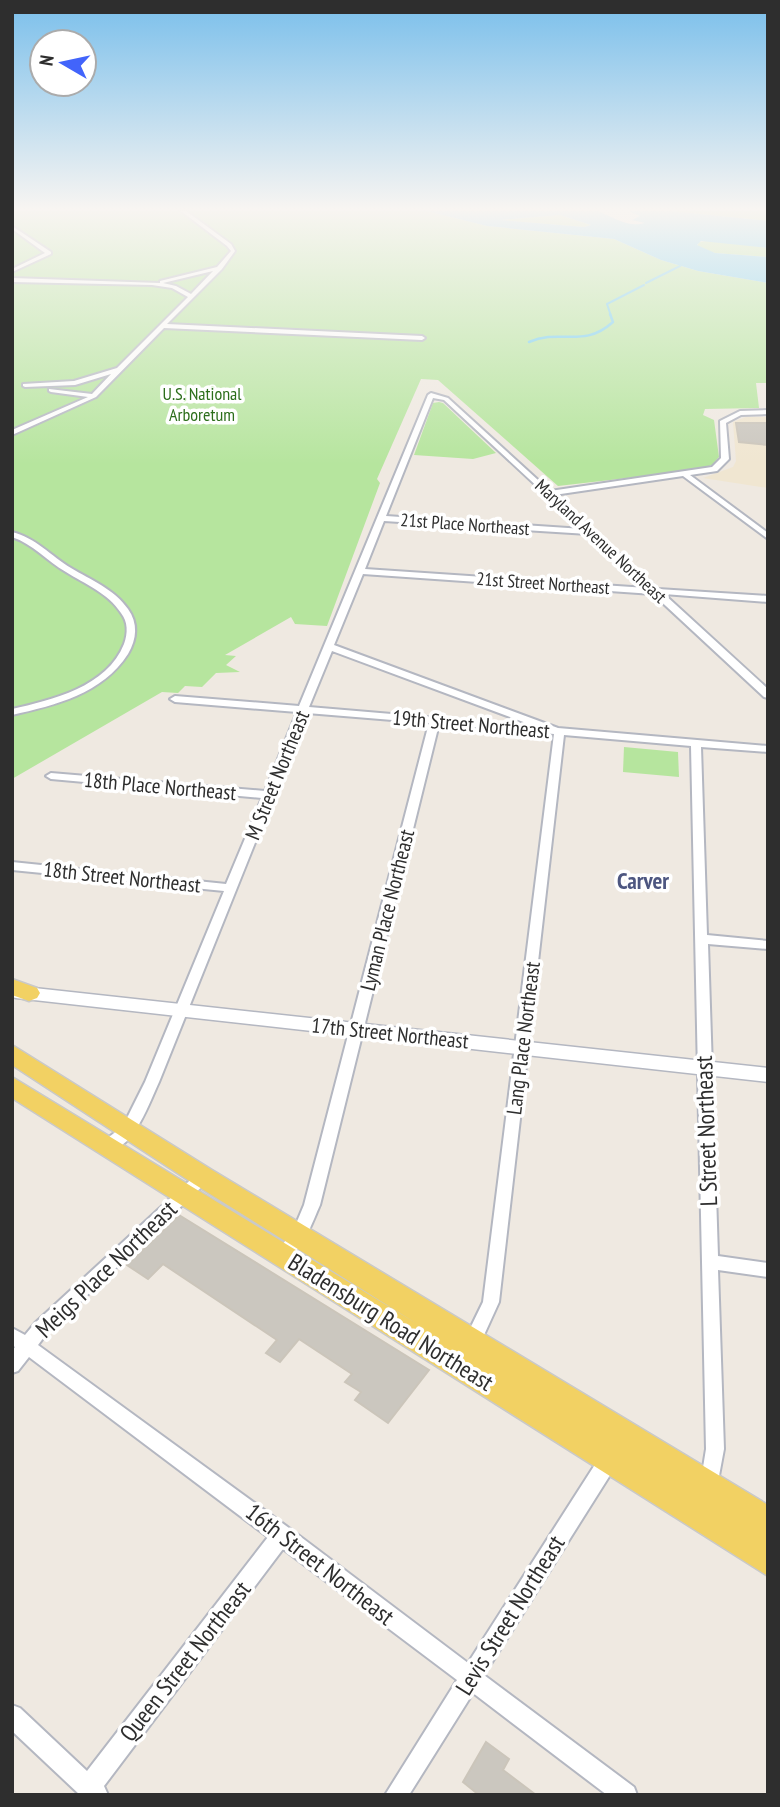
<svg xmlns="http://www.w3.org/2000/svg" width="780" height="1807" viewBox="0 0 780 1807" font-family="'PT Sans Narrow',sans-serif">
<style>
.education{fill:#f0e6d1}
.green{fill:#b6e59e}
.water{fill:#75cff0;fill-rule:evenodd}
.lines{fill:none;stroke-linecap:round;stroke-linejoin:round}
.stream-far1{stroke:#75cff0;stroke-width:2}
.stream{stroke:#75cff0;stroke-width:2.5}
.building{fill:#cbc7bf;stroke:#cbc5ba;stroke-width:2}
.minor-casing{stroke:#b4b7c1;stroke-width:4}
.secondary-casing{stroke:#b4b7c1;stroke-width:3}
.primary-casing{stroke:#c9c9c9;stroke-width:3}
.minor{fill:#fff;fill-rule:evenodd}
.secondary{fill:#fff;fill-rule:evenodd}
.primary{fill:#f2d163;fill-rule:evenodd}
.labels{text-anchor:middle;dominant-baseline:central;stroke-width:7;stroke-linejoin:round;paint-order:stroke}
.far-park-label{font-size:18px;fill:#2c6e1b;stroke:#fff}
.far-street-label{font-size:18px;fill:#2e2e2e;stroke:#fff}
.street-label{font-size:21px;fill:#2e2e2e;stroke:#fff}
.neighbourhood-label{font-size:23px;font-weight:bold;fill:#4d5680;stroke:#fff}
.near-street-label{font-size:24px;fill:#2e2e2e;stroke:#fff}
</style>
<rect width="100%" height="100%" fill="#efe9e1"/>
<!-- education -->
<polygon class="education" points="746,417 768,417 768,488 703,478 733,467 736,461 733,422"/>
<!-- green -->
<g class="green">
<polygon points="12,211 427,211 487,226 614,239 661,260 698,271 768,283 768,383 756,383 759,408 705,409 703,415 714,420 719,457 712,465 697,470 558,486 438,380 421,379 377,479 380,483 327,626 295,624 291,617 225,655 236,656 226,665 240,672 216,673 202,687 185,686 178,693 162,692 12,779"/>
<polygon points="670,211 768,211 768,221"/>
<polygon points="560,215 591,225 584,227 500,220"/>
<polygon points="713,240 768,248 768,257 715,253 697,247 699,242"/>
<polygon points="439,402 443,403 496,453 473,459 414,455 433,403"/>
<polygon points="624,747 678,752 679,777 623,772"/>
</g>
<!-- water -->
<path class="water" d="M427,211H598C615,218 628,228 645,223L632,220L640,216L629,211H670L768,221V248L701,241L697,245L715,253L768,257V283L698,271L661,260L614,239L487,226ZM560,215L591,225L584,227L500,220Z"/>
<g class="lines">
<!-- stream-far1 -->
<g class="stream-far1">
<polyline points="646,283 680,266"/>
<polyline points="611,316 607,304 644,285"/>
</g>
<!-- stream -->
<path class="stream" d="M529,342C561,328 583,349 613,322L610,314"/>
</g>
<!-- building -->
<g class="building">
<polygon points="736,423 768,423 768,445 739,442"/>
<polygon points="179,1215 429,1370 388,1423 355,1400 361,1392 345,1382 352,1374 299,1339 280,1362 266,1353 277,1340 163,1264 148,1279 127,1265"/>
<polygon points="486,1742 509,1759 503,1770 536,1795 479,1795 463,1782"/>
</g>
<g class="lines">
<defs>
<g id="minor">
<path d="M181,211H186L231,244L235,251L222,269L167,324L422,336L425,338L422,340L164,328L96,397L12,435V430L88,397L51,392L49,391V389L92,394L111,374L75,385L25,387L23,386V384L74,381L117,368L188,297L172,288L152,285L12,282V278L160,283V281L217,267L231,251L227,246ZM213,271L191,294L176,286L163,283Z"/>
<polygon points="12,226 51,252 51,254 12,272 12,269 45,253 12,229"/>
<path d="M431,393L448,398L550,491L712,467L721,458L720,421L740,411L768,410V414L741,415L726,423L729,459L717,471L690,475L768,533V539L683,476L554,495L658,589L768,596V602L664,594L768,689V698L764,697L653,594L363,574L334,645L558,728L768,746V752L701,747L707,935L768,941V949L708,944L718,1256L768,1263V1277L718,1270L724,1449L716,1492L709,1495L702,1492L700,1486L706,1449L691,746L564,735L499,1302L479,1346L473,1349L467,1346L464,1341L483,1302L554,734L439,724L320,1205C313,1220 298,1266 277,1259L275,1254L293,1231L304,1205L429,723L307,713L159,1082C150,1101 131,1157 104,1149L102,1145L104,1141L123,1126L145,1082L224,891L12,870V862L226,884L262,798L51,779L46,776L51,773L265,791L297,712L175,702L170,699L175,696L299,706L428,395ZM433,398L444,400L583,529L386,516ZM384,521L588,534L647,588L365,569ZM332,651L534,726L309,707Z"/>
<path d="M12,532C36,538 51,556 71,568C91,580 114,589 128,609C138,623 137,639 128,654C102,694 56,705 12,715V709C52,700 107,687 124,644C128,633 128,622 121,613C108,593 85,584 66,572C47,561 33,544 12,537Z"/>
<polygon points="203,1171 208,1173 211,1177 208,1181 47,1333 38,1345 289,1528 468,1663 603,1452 610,1449 617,1452 619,1458 617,1464 484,1675 634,1787 637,1795 607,1795 473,1693 409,1795 385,1795 457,1680 283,1549 104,1786 108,1795 80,1795 12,1731 12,1705 20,1708 87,1771 268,1537 29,1357 18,1371 12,1373 12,1351 15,1347 12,1345 12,1328 25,1335 35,1323 198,1173"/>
</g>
<polygon id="secondary" points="16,986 768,1068 768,1082 16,998 12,997 12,987"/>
<g id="primary">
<polygon points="12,979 37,988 40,993 37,998 29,1001 12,995"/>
<polygon points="12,1045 212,1170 768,1505 768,1576 12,1098 12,1077 419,1325 194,1184 12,1065"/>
</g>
</defs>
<!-- minor casing -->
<use href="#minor" class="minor-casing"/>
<!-- secondary casing -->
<use href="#secondary" class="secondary-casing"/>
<!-- primary casing -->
<use href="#primary" class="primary-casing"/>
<!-- minor -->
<use href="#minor" class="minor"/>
<!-- secondary -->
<use href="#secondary" class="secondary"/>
<!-- primary -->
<use href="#primary" class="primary"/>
</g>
<!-- sky -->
<linearGradient id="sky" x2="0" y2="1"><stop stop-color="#7abfeb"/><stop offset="0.45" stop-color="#f8f5f2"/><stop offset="1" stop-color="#f8f5f2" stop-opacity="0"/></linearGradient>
<rect width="780" height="464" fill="url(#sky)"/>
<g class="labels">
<!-- far-park labels -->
<g class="far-park-label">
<text x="202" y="393">U.S. National<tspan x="202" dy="21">Arboretum</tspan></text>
</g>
<!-- far-street labels -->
<g class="far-street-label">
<text transform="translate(465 524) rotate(4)">21st Place Northeast</text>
<text transform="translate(601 541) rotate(43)">Maryland Avenue Northeast</text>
<text transform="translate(543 583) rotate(4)">21st Street Northeast</text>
</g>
<!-- street labels -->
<g class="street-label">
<text transform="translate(471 724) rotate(5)">19th Street Northeast</text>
<text transform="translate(277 775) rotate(-68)">M Street Northeast</text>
<text transform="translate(160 786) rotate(5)">18th Place Northeast</text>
<text transform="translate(122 877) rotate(6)">18th Street Northeast</text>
<text transform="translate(387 910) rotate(-76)">Lyman Place Northeast</text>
<text transform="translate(390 1033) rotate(6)">17th Street Northeast</text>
<text transform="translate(523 1038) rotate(-83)">Lang Place Northeast</text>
</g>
<!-- neighbourhood labels -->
<g class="neighbourhood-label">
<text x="643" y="880">Carver</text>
</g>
<!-- near-street labels -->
<g class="near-street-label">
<text transform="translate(706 1131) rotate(-92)">L Street Northeast</text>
<text transform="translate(106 1269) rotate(-44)">Meigs Place Northeast</text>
<text transform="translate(391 1322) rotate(32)">Bladensburg Road Northeast</text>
<text transform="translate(320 1564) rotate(38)">16th Street Northeast</text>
<text transform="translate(510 1615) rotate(-58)">Levis Street Northeast</text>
<text transform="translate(185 1661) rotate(-52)">Queen Street Northeast</text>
</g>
</g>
<!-- border -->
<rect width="780" height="1807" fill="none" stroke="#2e2e2e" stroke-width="28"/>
<!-- north arrow -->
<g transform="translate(63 63) rotate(279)"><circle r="33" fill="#ffffff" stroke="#ababab" stroke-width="2"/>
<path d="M0-5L12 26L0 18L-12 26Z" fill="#4264fb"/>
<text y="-10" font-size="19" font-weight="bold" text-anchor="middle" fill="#2e2e2e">N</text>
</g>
</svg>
